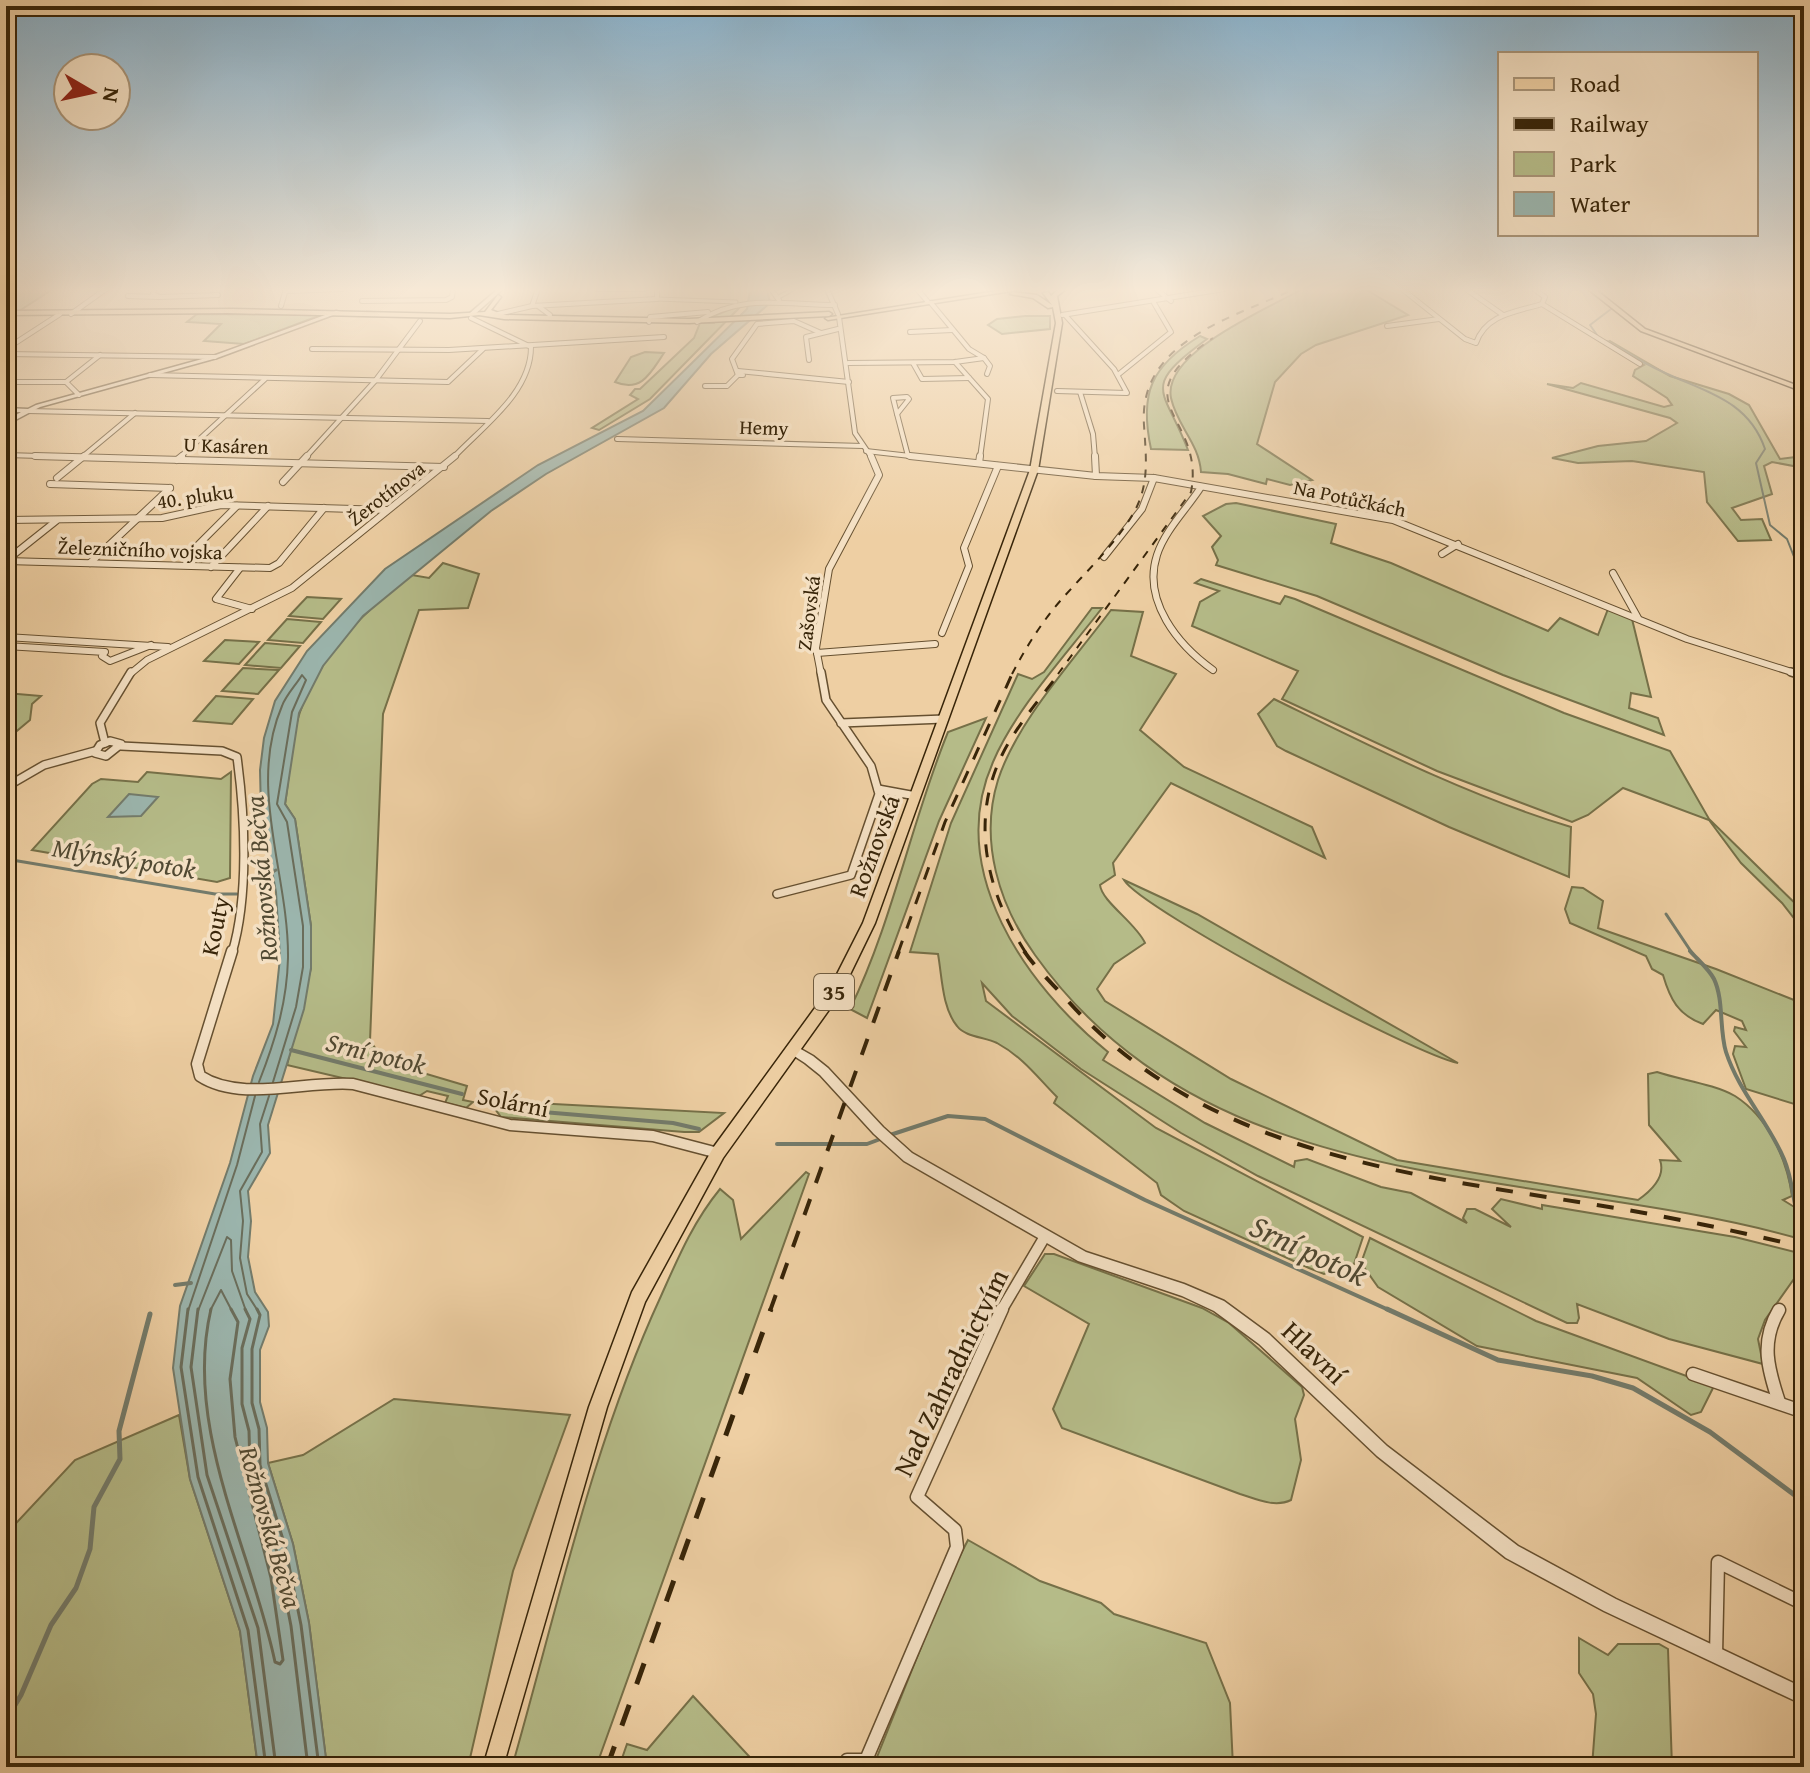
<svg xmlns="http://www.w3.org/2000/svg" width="1810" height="1773" viewBox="0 0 1810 1773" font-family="'Gentium Book Plus',serif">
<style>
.green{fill:#b5bb88;stroke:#767048;stroke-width:2}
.water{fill:#9bb5ad;stroke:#737b6b;stroke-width:2}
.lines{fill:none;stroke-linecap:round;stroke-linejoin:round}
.shore-far1{stroke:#6a6d5b;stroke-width:2}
.shore{stroke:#6a6d5b;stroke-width:3}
.stream-far3{stroke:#737b6b;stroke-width:2}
.stream-far2{stroke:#737b6b;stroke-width:3}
.stream-far1{stroke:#737b6b;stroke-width:4}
.stream{stroke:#737b6b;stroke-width:5}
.pedestrian-casing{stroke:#665030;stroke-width:5}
.minor-far4-casing{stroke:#665030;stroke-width:6}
.minor-far3-casing{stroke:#665030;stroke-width:8}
.minor-far2-casing{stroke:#665030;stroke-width:10}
.minor-far1-casing{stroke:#665030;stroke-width:13}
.minor-casing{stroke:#665030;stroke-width:15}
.tertiary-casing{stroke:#665030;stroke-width:3}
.primary-casing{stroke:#382509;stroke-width:3}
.pedestrian{stroke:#f4e0c3;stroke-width:3}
.minor-far4{stroke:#f4e0c3;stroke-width:4}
.minor-far3{stroke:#f4e0c3;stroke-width:6}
.minor-far2{stroke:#f4e0c3;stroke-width:7}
.minor-far1{stroke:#f4e0c3;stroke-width:10}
.minor{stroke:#f4e0c3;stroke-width:12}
.tertiary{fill:#f4e0c3;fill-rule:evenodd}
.primary{fill:#eecfa3;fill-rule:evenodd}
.rail-far3{stroke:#382509;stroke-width:2;stroke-dasharray:8 8;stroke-linecap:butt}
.rail-far2{stroke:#382509;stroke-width:3;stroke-dasharray:13 13;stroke-linecap:butt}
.rail-far1{stroke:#382509;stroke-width:4;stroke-dasharray:17 17;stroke-linecap:butt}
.rail{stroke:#382509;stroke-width:5;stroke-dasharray:22 22;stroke-linecap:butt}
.labels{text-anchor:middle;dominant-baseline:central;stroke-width:7;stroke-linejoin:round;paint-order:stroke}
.far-street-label{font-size:20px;fill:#382509;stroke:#f4e0c3}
.shield{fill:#f4e0c3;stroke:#705d41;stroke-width:2}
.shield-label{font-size:22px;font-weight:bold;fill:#382509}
.street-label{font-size:24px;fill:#382509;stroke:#f4e0c3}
.water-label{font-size:26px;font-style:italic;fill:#514932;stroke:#f4e0c3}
.near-street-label{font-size:28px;fill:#382509;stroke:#f4e0c3}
.near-water-label{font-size:32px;font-style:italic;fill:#514932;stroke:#f4e0c3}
</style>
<rect width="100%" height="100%" fill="#eecfa3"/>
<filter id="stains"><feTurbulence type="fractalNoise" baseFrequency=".0025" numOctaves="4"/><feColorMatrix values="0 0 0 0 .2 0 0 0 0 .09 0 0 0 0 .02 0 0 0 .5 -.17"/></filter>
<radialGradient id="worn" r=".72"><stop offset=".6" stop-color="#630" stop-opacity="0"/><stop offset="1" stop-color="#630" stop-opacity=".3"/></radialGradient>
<!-- green -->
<g class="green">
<polygon points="6,289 53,289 19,311 6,310"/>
<path d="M1302,289H1365L1408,315L1316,345L1301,354L1275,382L1257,444L1312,480L1290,485L1267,479L1266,484L1228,474L1201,472C1199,443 1177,426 1171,398C1162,352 1270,308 1302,289Z"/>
<polygon points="743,304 650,399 599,430 592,428 638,399 630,395 635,389 640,389 694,338 700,323 714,323 715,319 709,318"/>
<polygon points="197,314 321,315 244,344 204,341 221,324 187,322"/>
<polygon points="1025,316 1050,316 1050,329 1002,334 988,325 997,319"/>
<path d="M1200,336L1207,339C1139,389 1164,387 1188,450L1151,449C1139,393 1151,366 1200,336Z"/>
<polygon points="1610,341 1670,376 1729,394 1749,405 1780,459 1804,456 1804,468 1772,462 1764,466 1772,494 1732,508 1741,520 1762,519 1771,540 1738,541 1707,502 1704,472 1632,461 1578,463 1552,458 1598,446 1646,441 1677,423 1670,418 1547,384 1573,388 1581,383 1664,407 1672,405 1667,398 1633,376 1635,370 1644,365 1606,343"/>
<path d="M645,352L664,353C651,372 642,393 615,382L631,357Z"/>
<polygon points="1236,503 1336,524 1331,543 1391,563 1548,631 1560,618 1598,635 1608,609 1632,619 1651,697 1631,693 1629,708 1658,718 1664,735 1503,675 1317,596 1216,565 1218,560 1212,547 1221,536 1203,516 1226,504"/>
<path d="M443,563L479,574L468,608L419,610L383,714L370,1041L386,1062L467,1086L463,1100L473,1102L466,1108L445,1103L448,1096L427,1091L419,1096L287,1065L311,968V926L295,819L285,804C290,774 290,741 300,712C319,656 365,609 412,575L429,578Z"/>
<polygon points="1201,579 1280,604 1285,596 1295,599 1564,713 1670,751 1709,819 1804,912 1804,931 1782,903 1741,863 1709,820 1623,788 1588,815 1572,822 1437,771 1282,699 1298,671 1192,626 1200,602 1219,591 1195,583"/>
<polygon points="307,597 341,599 323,619 289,616"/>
<path d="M1092,608H1102C1066,655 1016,708 993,762C945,871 1026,986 1108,1052L1103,1060L1205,1123L1294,1167L1295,1161L1307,1159L1381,1187L1411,1193L1467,1223L1463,1218L1467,1209H1475L1511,1227L1492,1209L1501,1199L1542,1209V1205L1735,1237L1799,1253L1801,1269L1765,1320L1758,1339L1763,1364L1669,1339L1577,1304L1579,1318L1577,1323H1567L1258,1176L1181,1133L1081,1069L1012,1016L982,983L986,1001L1156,1128L1363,1237L1354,1264L1324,1274L1309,1268L1184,1211L1161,1195L1157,1183L1054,1103L1057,1097C1037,1077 1024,1058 997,1043C985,1037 965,1037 957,1026C942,1008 942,976 938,954L910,952L951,823L1018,674L1032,679L1044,672Z"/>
<path d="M1111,610L1143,612L1131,656L1176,674L1140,730L1184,767L1312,827L1325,858L1171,783L1113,863L1115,875L1100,885C1102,902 1136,923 1145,943L1114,964L1097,989L1105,1001L1231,1079L1397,1160L1638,1200C1651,1191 1666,1177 1660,1160L1680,1161L1649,1125L1648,1074L1657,1072C1681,1080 1714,1084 1735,1096C1768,1117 1787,1159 1792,1196L1783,1200L1804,1213V1240C1541,1164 1215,1207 1035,955C999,905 979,841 998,780C1017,721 1074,660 1111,610Z"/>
<polygon points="287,619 321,622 303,643 268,640"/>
<polygon points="225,640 259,642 239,664 204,661"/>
<polygon points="265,643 300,646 281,668 245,665"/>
<polygon points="243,668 278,670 279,670 258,694 222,691"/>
<polygon points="6,693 41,696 32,704 30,720 6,740"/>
<polygon points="216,696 253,699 232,724 194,721"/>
<path d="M1274,699C1370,746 1468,796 1571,827L1569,877L1449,827L1286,751L1277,746L1258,714Z"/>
<path d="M986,718L939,821L867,1018L850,1009C893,921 911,822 948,732Z"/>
<polygon points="147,772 221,779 231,772 230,878 217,882 32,850 92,784 101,779 138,782"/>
<path d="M1124,880L1197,914L1458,1063C1417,1056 1142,910 1124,880Z"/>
<path d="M1572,887L1583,888L1603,901L1598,928L1716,969L1804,1004V1107L1746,1089L1733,1054L1735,1046L1746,1047L1734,1031L1735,1027L1746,1030L1742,1021L1716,1010L1703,1024C1678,1015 1670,999 1663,975L1652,969L1646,956L1570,923L1565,909Z"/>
<polygon points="516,1102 724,1113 699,1132 684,1132 501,1117 495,1109"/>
<path d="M806,1172L809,1174L596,1767H512C557,1610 592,1445 661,1296C678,1258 693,1222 720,1189L733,1200L741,1239Z"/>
<polygon points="1370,1238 1536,1321 1714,1386 1701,1412 1691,1415 1637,1378 1477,1346 1378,1287 1361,1263"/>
<path d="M1045,1254H1054L1202,1308L1229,1323L1302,1387L1304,1395L1295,1419L1301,1460L1291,1500C1275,1508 1256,1499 1240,1494L1062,1428L1053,1409L1089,1324L1024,1286Z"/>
<polygon points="394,1399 570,1415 513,1571 468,1767 327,1767 309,1623 293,1544 268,1463 303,1455"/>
<polygon points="179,1415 190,1479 240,1631 258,1767 6,1767 6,1534 75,1460"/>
<polygon points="968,1540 1040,1581 1101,1603 1114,1614 1206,1643 1230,1703 1233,1767 873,1767 950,1575"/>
<polygon points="1579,1638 1608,1655 1618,1644 1659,1644 1668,1649 1672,1767 1592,1767 1596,1714 1593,1694 1579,1673"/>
<polygon points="693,1696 759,1767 619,1767 627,1744 647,1750"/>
</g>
<!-- water -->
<g class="water">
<polygon points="750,289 767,289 770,303 711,354 664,408 546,474 491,511 363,616 323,666 299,713 285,804 295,819 311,926 311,968 304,1009 268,1125 270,1153 248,1191 251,1221 248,1257 255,1292 268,1312 269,1326 260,1350 260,1402 267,1428 268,1463 293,1544 309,1623 327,1767 258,1767 240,1631 190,1479 173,1368 180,1306 230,1163 253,1076 273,1024 280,958 276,892 261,812 260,770 264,738 275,701 307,651 385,569 538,465 643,411 747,309"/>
<polygon points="129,794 158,797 141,816 108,817"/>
</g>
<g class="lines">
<!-- shore-far1 -->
<g class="shore-far1">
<path d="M259,1082C275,1041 287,1003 288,958C289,875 247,787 282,706C286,695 296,685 302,675L306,680L292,712L277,804L287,822L303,926V967L296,1007L273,1082"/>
<polyline points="188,1311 237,1165 255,1096"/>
<polyline points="198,1311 227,1237 231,1240 232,1271 246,1311"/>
<polyline points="210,1311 221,1290 232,1311"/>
<polyline points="258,1311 247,1294 240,1258 243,1221 240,1191 262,1152 260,1124 269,1096"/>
</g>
<!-- shore -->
<g class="shore">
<polyline points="188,1309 181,1367 198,1477 248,1630 266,1767"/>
<polyline points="198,1309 191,1367 207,1475 258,1628 276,1767"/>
<path d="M211,1309C183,1428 251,1548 275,1662L280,1664L283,1660L271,1578L235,1437L230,1379L238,1322L231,1309"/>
<polyline points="245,1309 250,1319 242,1348 242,1404 249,1431 250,1467 276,1549 291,1626 308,1767"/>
<polyline points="257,1309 260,1315 252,1349 252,1403 259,1429 260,1465 285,1546 301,1625 319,1767"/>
</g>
<!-- stream-far3 -->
<g class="stream-far3">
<polyline points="1597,335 1590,325 1611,309"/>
<path d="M1607,341C1625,351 1642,363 1661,371C1704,392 1748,399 1765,449L1756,463L1770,525L1787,539L1804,582"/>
</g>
<!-- stream-far2 -->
<g class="stream-far2">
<polyline points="6,859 215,894 237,894"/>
<polyline points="255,883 276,870"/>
<polyline points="1666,914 1692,953"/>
</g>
<!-- stream-far1 -->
<g class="stream-far1">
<path d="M1690,951C1697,959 1709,969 1714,979C1724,1000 1719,1029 1726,1052C1739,1092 1768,1121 1784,1159C1795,1185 1792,1209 1804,1236"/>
<polyline points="291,1050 462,1094"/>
<polyline points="531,1111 673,1123 699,1129"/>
<polyline points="890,1135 948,1116 985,1119 1145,1200 1391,1311"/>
<polyline points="777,1144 867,1144 883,1138"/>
<polyline points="175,1285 191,1283"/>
</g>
<!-- stream -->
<g class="stream">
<polyline points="1387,1309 1498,1360 1592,1376 1633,1388 1710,1432 1804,1502"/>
<polyline points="6,1720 21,1695 51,1625 76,1588 90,1549 94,1507 120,1459 119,1431 150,1314"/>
</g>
<defs>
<g id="pedestrian">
<polyline points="777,298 793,289"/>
<polyline points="657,299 736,302"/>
</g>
<g id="minor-far4">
<polyline points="154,289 153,294 159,297 218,295"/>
<polyline points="597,289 644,289"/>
<polyline points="771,289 779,300"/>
<polyline points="827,289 838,314"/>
<polyline points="917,289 928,302"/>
<polyline points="1156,289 1171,301"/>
<path d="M1402,289L1465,339L1476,343C1486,314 1516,312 1542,304L1545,297L1534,289"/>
<polyline points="1466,289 1503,315"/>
<polyline points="286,291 343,289"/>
<polyline points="128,296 159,297"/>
<polyline points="362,301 446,300 452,297 453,289"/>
<polyline points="1542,304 1640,364"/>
<polyline points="281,306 286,289"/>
<polyline points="532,306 538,289"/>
<polyline points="538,306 550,315"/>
<polyline points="71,314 106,289"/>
<polyline points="498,314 532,306 657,299 657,289"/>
<polyline points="1062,315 1224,289"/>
<polyline points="839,317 855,433 872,458"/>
<polyline points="649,322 650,317 708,312"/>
<path d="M697,322C741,293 785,305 835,305"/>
<polyline points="1387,326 1439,319"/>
<polyline points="910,332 952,330"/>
<polyline points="6,349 60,314"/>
<polyline points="312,349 449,350 664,337"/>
<polyline points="6,354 215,357"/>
<polyline points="984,358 990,366 987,374"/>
<polyline points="809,360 806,337 838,329"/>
<polyline points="955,362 988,399 980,458"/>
<polyline points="848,363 955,362 984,358 969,349 931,303"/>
<polyline points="913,363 922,379 969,378"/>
<polyline points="738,371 849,382"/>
<polyline points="1119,374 1171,332 1154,303"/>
<polyline points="150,375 448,382 483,349"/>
<polyline points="738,375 732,359 757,324 794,321 821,333"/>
<polyline points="6,382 66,382 79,395"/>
<polyline points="66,382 100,355"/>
<polyline points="705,386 727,386 738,375 743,375"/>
<polyline points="1057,391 1127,393 1114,369 1065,315"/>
<polyline points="1080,392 1093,434 1095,458"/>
<polygon points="907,397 909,399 897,414 893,398"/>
<polyline points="28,411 488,421"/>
<polyline points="897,414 908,456"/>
<polyline points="617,439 863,446"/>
<polyline points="866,451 928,458"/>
<polyline points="6,455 108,458"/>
<polyline points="81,458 135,413"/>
<polyline points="179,458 265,379"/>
<polyline points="305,458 375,381 420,321"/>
<path d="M453,458C483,426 531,393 531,347L471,318"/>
</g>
<g id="minor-far3">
<polyline points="35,456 444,467"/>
<polyline points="910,456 1096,476 1154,478 1393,520 1687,639 1798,674"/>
<polyline points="1095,456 1096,476"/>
<polyline points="177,460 182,456"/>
<polyline points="979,463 980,456"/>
<polyline points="57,478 84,456"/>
<polyline points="283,482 307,456"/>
<polyline points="50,484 170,488"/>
<path d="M1201,487C1187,509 1165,530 1157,555C1142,601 1178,645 1213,670"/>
<polyline points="6,520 162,518 221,505 387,510"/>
<polyline points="192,551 237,506"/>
<polyline points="1442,554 1458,544"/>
<polyline points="1104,557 1142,509 1154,478"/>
<polyline points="7,560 56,521"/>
<polyline points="6,561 270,568 279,563 324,508"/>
<polyline points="90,563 170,488"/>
<polyline points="211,567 268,506"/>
<polyline points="240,568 216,599 252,609"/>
<polyline points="1613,573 1638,618"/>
<polyline points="942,633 969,566 964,548 998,466"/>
<polyline points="6,637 168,647"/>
<polyline points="6,646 105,652 102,656 110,661 151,645"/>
<polyline points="817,653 935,644"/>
<polyline points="130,674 147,660 292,588 455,456"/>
<polyline points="821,674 816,648 829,569 879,475 871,456"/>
</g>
<g id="minor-far2">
<polyline points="1791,672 1804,676"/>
<polyline points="841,723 944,719"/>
<polygon points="110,741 121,744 106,756 95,753 100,745"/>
<polyline points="105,743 100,723 131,672"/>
<path d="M121,746L222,751L237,757C245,816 249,896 232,953"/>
<polyline points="6,787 44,765 95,751"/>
<polyline points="878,789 916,796"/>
<polyline points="777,894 851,875 879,794 871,766 826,700 821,672"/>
</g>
<g id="minor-far1">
<path d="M232,951L197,1064L200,1076C241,1103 306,1080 353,1084L510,1125L653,1136L718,1153"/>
<polyline points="1001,1311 1044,1238"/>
</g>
<g id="minor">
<path d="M1779,1310C1760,1342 1768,1369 1779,1402"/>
<polyline points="1693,1374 1804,1412"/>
<polyline points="1716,1655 1718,1562 1804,1604"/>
<polyline points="847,1760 866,1760 957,1547 955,1530 917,1497 1002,1309"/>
</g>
<g id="tertiary">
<polygon points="498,289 503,289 474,315 470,315 470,313"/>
<polygon points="336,311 341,312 217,358 40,407 6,425 6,421 21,412 6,412 6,408 28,409 36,405 213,356"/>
<polygon points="792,1044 813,1056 828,1068 883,1127 912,1153 1086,1252 1184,1284 1224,1301 1269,1334 1387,1446 1518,1546 1616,1599 1804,1688 1804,1705 1604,1611 1506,1558 1377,1456 1259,1344 1214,1311 1182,1296 1078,1261 904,1161 874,1134 820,1075 805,1063 788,1052 786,1049 788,1046"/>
</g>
<g id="primary">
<polygon points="1009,289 1024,289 828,320 825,318"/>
<polygon points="1059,289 1066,289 1057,296 1062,323 1038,470 875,923 841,993 723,1158 645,1302 607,1407 503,1767 483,1767 589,1407 632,1292 713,1148 831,986 863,923 1030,470 1056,323 1053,307 1048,308 1033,298 1010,294 1013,292 1037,295 1052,305 1043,293 1048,292 1051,296"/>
<polygon points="1588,289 1595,289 1645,329 1804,388 1804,392 1641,331"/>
<polygon points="498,295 501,297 491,310 504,315 689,319 829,312 832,314 829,316 689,323 504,319 479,315 450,318 227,313 6,315 6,311 232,309 450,314 485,312"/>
</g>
</defs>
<!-- pedestrian casing -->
<use href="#pedestrian" class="pedestrian-casing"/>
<!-- minor-far4 casing -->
<use href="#minor-far4" class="minor-far4-casing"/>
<!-- minor-far3 casing -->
<use href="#minor-far3" class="minor-far3-casing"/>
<!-- minor-far2 casing -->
<use href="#minor-far2" class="minor-far2-casing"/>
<!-- minor-far1 casing -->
<use href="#minor-far1" class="minor-far1-casing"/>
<!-- minor casing -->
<use href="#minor" class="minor-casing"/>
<!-- tertiary casing -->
<use href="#tertiary" class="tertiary-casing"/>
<!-- primary casing -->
<use href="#primary" class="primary-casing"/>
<!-- pedestrian -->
<use href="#pedestrian" class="pedestrian"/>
<!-- minor-far4 -->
<use href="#minor-far4" class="minor-far4"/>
<!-- minor-far3 -->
<use href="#minor-far3" class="minor-far3"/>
<!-- minor-far2 -->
<use href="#minor-far2" class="minor-far2"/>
<!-- minor-far1 -->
<use href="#minor-far1" class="minor-far1"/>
<!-- minor -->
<use href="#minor" class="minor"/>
<!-- tertiary -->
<use href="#tertiary" class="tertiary"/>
<!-- primary -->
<use href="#primary" class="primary"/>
<!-- rail-far3 -->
<g class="rail-far3">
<path d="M1012,674C1024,651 1038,628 1055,607C1081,576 1112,549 1133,514C1150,485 1146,457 1144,425C1138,341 1233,318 1294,289"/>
<path d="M1058,674L1191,492C1206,414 1116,403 1213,338"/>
</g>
<!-- rail-far2 -->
<g class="rail-far2">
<polyline points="898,953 945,822 1013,672"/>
<path d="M1026,953C987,893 969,820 1003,753C1018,724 1040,699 1060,672"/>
</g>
<!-- rail-far1 -->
<g class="rail-far1">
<path d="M1024,951C1036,969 1054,985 1068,1001C1204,1153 1406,1174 1597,1205C1667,1216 1735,1231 1804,1247"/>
<polyline points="770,1311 899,951"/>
</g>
<!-- rail -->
<polyline class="rail" points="607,1767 771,1309"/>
</g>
<!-- sky -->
<linearGradient id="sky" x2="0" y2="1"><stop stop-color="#89b4d0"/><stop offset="0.54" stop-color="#f7e9d6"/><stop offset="1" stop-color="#f7e9d6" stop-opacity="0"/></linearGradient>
<rect width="1810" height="537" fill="url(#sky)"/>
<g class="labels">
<!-- far-street labels -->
<g class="far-street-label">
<text transform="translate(764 427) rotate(2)">Hemy</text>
<text transform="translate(226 445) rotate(2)">U Kasáren</text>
<text transform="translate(386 493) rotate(-38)">Žerotínova</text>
<text transform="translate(195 496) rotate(-8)">40. pluku</text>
<text transform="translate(1350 498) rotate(12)">Na Potůčkách</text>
<text transform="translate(140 549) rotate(2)">Železničního vojska</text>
<text transform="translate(808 613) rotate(-83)">Zašovská</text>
</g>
<!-- shield labels -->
<rect class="shield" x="814" y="974" width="40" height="36" rx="6"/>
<g class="shield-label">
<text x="834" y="992">35</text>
</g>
<!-- street labels -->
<g class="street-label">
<text transform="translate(874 846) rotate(-70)">Rožnovská</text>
<text transform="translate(215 926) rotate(-78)">Kouty</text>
<text transform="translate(513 1102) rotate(11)">Solární</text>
</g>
<!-- water labels -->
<g class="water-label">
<text transform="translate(124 858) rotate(9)">Mlýnský potok</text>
<text transform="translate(261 879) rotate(-95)">Rožnovská Bečva</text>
<text transform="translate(376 1053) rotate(14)">Srní potok</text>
<text transform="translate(271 1527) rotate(74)">Rožnovská Bečva</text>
</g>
<!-- near-street labels -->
<g class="near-street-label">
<text transform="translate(1315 1352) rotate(44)">Hlavní</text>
<text transform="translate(950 1372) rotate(-64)">Nad Zahradnictvím</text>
</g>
<!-- near-water labels -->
<g class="near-water-label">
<text transform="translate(1309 1250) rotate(25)">Srní potok</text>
</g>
</g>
<!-- margin -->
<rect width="1810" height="1773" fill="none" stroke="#eecfa3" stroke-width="32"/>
<rect x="8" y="8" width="1794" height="1757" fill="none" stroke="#382509" stroke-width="4"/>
<rect x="16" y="16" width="1778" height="1741" fill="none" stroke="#382509" stroke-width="2"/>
<!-- legend -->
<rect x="1498" y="52" width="260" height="184" fill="#f4e0c3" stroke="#a99579" stroke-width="2"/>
<rect x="1514" y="78" width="40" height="12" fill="#eecfa3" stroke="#a99579" stroke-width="2"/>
<text x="1570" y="92" font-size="24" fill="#382509">Road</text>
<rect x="1514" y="118" width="40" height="12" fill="#382509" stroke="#a99579" stroke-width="2"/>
<text x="1570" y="132" font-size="24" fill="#382509">Railway</text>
<rect x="1514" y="152" width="40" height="24" fill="#b5bb88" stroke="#a99579" stroke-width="2"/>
<text x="1570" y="172" font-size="24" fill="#382509">Park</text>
<rect x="1514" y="192" width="40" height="24" fill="#9bb5ad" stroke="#a99579" stroke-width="2"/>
<text x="1570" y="212" font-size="24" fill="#382509">Water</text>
<!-- north arrow -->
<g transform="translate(92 92) rotate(99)"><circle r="38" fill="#f4e0c3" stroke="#a99579" stroke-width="2"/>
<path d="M0-6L14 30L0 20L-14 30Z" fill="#8f2418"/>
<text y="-12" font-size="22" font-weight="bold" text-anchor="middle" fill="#382509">N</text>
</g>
<rect width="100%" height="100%" filter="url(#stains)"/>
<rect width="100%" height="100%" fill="url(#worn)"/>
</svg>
